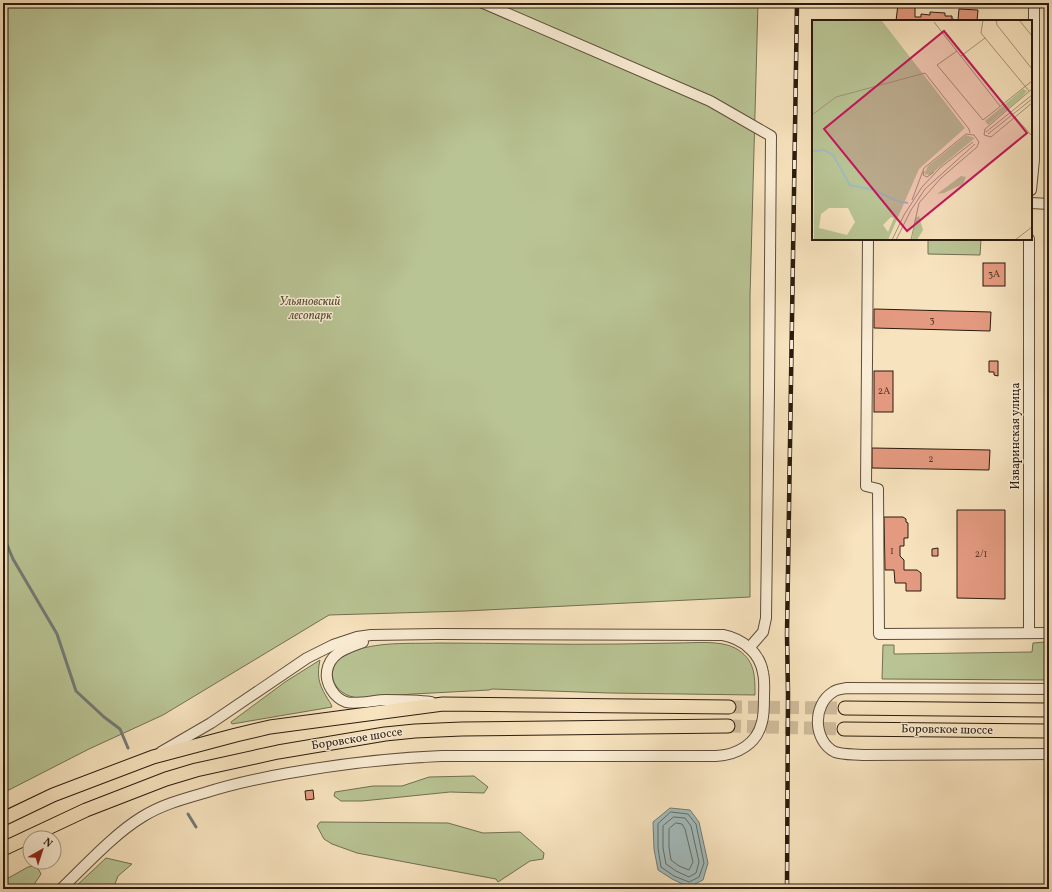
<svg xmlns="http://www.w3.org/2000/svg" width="1052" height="892" viewBox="0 0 1052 892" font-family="Vollkorn,serif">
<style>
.green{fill:#b9c494;stroke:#727051}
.water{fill:#a2bbbc;stroke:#727b76}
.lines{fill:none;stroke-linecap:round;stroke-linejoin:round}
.shore{stroke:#666b65;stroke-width:1}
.stream{stroke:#727b76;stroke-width:3}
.building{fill:#e49a80;stroke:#2b1b0e}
.major-tunnel{stroke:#cebb9b;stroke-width:13;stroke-dasharray:13 6;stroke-linecap:butt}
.minor-casing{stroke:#5e4d3a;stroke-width:12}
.major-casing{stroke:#2b1b0e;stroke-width:15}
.minor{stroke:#faedd5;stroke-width:10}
.major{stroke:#f7e3be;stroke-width:13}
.rail-casing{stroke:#2b1b0e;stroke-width:4.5}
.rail{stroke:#faedd5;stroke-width:3;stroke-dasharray:9;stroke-linecap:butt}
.labels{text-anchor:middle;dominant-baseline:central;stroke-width:3;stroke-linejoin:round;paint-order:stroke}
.number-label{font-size:10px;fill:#593b2a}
.park-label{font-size:12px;font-style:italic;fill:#564e36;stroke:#faedd5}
.street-label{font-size:12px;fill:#2b1b0e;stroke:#faedd5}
.inset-river{fill:none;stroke:#a2bbbc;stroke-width:2}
.inset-road{fill:none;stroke:#a59378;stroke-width:1}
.view{fill:#c2185b;fill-opacity:0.15;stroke:#c2185b;stroke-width:2}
.inset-edge{fill:none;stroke:#2b1b0e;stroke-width:2}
</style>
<rect width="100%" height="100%" fill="#f7e3be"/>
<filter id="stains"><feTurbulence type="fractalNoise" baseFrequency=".005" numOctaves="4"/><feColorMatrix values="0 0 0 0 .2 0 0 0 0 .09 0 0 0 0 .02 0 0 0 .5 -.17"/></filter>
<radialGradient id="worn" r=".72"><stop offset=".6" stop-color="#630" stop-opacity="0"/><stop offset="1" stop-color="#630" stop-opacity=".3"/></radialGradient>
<!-- green -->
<g class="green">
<polygon points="3,3 758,3 750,296 750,597 465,611 329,615 163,715 89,749 3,793"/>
<polygon points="928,239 981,239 980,255 928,254"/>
<polygon points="1046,642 1046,653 1049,653 1049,680 882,679 883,645 894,645 894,654 1032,652 1033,643"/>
<path d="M438,643C499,643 559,645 620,644C639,644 659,643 678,643C694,643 720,640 735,648C755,659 755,675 755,695L609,693L492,689L489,690L413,694L359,698C331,696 321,665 349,653C376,641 409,644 438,643Z"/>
<path d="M320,660C317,674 318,683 326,696C328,700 331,703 332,707L232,724L231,722L285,682Z"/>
<polygon points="474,776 488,787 484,793 450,792 362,801 341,801 334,796 335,792 373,786 402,786 429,777"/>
<polygon points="320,822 448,823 483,833 520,832 544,853 543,859 530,861 498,882 496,879 357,853 332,844 324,839 317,826"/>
<polygon points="106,858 132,864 118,876 113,889 73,889"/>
<polygon points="34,866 39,870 41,874 31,889 3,889 3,881 28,867"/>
</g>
<!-- water -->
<polygon class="water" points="670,808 690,810 699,822 708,863 703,880 689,887 672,879 658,870 654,849 653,822"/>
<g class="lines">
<!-- shore -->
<g class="shore">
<polygon points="671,812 688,814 696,824 704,863 699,877 689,882 674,876 661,867 658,848 658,824"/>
<polygon points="674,817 685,818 691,826 699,862 696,873 689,877 676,871 666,864 663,848 663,826"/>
<polygon points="676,823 682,824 685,829 693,862 689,870 679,866 671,860 669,847 669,829"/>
</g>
<!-- stream -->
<g class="stream">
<polyline points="3,535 13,559 57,634 76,691 104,717 120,729 128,748"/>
<polyline points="188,814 196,827"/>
</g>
</g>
<!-- building -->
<g class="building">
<polygon points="898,4 915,5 915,17 921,17 921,14 930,15 930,12 945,13 945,16 952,16 952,19 958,20 959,9 978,10 977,21 896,21"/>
<rect x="983" y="263" width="22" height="23"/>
<polygon points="874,309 991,312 990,331 874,328"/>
<polygon points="989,361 998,361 998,376 994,375 994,372 989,372"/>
<rect x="874" y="371" width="19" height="41"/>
<polygon points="872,448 990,450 989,470 872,468"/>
<polygon points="957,510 1005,510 1005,599 957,598"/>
<polygon points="884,517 903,517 906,519 906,522 908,523 908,538 904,538 904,546 900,546 900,556 904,560 904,570 917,570 921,573 921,591 906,591 906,583 895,583 894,570 885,570"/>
<polygon points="938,548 938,556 932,556 932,549"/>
<polygon points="313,790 314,799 306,800 305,791"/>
</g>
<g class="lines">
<!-- major-tunnel -->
<g class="major-tunnel">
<polyline points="729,707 845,708"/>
<polyline points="728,726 844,729"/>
</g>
<defs>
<g id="minor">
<polyline points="483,3 710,101 771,136 769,390 766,618 763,632 749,648"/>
<polyline points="1031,190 1034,160 1034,3"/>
<polyline points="1031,203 1049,204"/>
<polyline points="868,239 866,486 878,489 879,634 1049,633"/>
<polyline points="1029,633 1029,239"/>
<path d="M363,642C348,648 330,652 327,671C325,683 334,698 346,702C356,705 375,700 386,700C401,700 416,700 431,702"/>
<path d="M1049,689L847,688C842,689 837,689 833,692C812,705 813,741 835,752C844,755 854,754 863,755L1049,754"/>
<path d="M61,889C85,866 114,834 142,817C161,805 183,799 204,793C232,784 260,778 289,773C340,764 391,758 442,756H716C737,755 757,744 762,722C764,715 764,706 764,698C764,690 765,681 763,673C760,653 743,639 723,635L437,634L371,635L357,637L333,645L307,658L211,723L161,752"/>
</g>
<g id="major">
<polyline points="845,708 1049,710"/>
<polyline points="844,729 1049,731"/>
<polyline points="3,819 53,795 153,757 236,735 270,727 443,704 729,707"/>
<polyline points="3,849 86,810 166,779 196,770 278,752 385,734 415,731 462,729 728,726"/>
</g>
</defs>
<!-- minor casing -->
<use href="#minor" class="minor-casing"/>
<!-- major casing -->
<use href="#major" class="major-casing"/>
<!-- minor -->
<use href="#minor" class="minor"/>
<!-- major -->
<use href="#major" class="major"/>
<defs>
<polyline id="rail" points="787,889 788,694 787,634 797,3"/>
</defs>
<!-- rail casing -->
<use href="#rail" class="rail-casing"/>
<!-- rail -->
<use href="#rail" class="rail"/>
</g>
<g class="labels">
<!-- number labels -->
<g class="number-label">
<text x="994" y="274">3А</text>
<text x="932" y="320">3</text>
<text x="884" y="391">2А</text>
<text x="931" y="459">2</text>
<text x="892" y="551">1</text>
<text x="981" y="554">2/1</text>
</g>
<!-- park labels -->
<g class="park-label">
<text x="310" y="302">Ульяновский<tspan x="310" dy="14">лесопарк</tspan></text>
</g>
<!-- street labels -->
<g class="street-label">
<text transform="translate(1016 436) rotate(-90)">Изваринская улица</text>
<text transform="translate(947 730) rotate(1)">Боровское шоссе</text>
<text transform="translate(357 739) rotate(-9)">Боровское шоссе</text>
</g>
</g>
<!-- overview -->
<g transform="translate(812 20)">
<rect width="220" height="220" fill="#f7e3be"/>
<path d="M0,0H74L70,1L153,108L107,149L76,220H2ZM17,188H36L43,202L35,215L7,208L9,194ZM79,197L82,198L76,212L71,205ZM211,69L215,71L209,78L176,105L173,101ZM154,115L163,118L118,155L112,154L116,146ZM149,156L154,157L151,164L132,173L125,174ZM107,196L111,210L105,220H100L103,198Z" fill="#b9c494" fill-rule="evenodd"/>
<path class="inset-river" d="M0,131L12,130L21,135L38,165L62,170L85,181L96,183"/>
<path class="inset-road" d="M184,0L185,5L220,49M207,0L220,16M122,2L188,86M173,18L217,71M145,31L125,45L171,100L220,61M149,36L173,18L169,13L171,0M220,69L173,109L172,115L179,117L220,83M0,95L24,77L113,53L157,109L158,113M203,97L220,116M174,112L220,75M176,114L220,79M112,151L111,155L115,157L122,152M80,220L92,195L110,167L128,148L161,122M84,220L99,190L113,169L163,124M99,220L107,183L129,158L165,127L167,122L162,115L154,114L112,148L100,180M203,220L220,207"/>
<path class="view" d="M132,11L215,113L95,211L12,109Z"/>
<rect width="220" height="220" class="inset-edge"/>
</g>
<!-- margin -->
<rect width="1052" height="892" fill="none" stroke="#f7e3be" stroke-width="16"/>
<rect x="4" y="4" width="1044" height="884" fill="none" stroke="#2b1b0e" stroke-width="2"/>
<rect x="8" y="8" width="1036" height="876" fill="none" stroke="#2b1b0e"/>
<!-- north arrow -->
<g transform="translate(42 850) rotate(39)"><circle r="19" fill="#faedd5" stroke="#a79985"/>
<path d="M0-3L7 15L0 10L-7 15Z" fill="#8f2418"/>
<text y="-6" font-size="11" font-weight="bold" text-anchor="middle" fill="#2b1b0e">N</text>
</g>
<rect width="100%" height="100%" filter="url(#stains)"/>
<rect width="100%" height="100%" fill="url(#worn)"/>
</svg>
